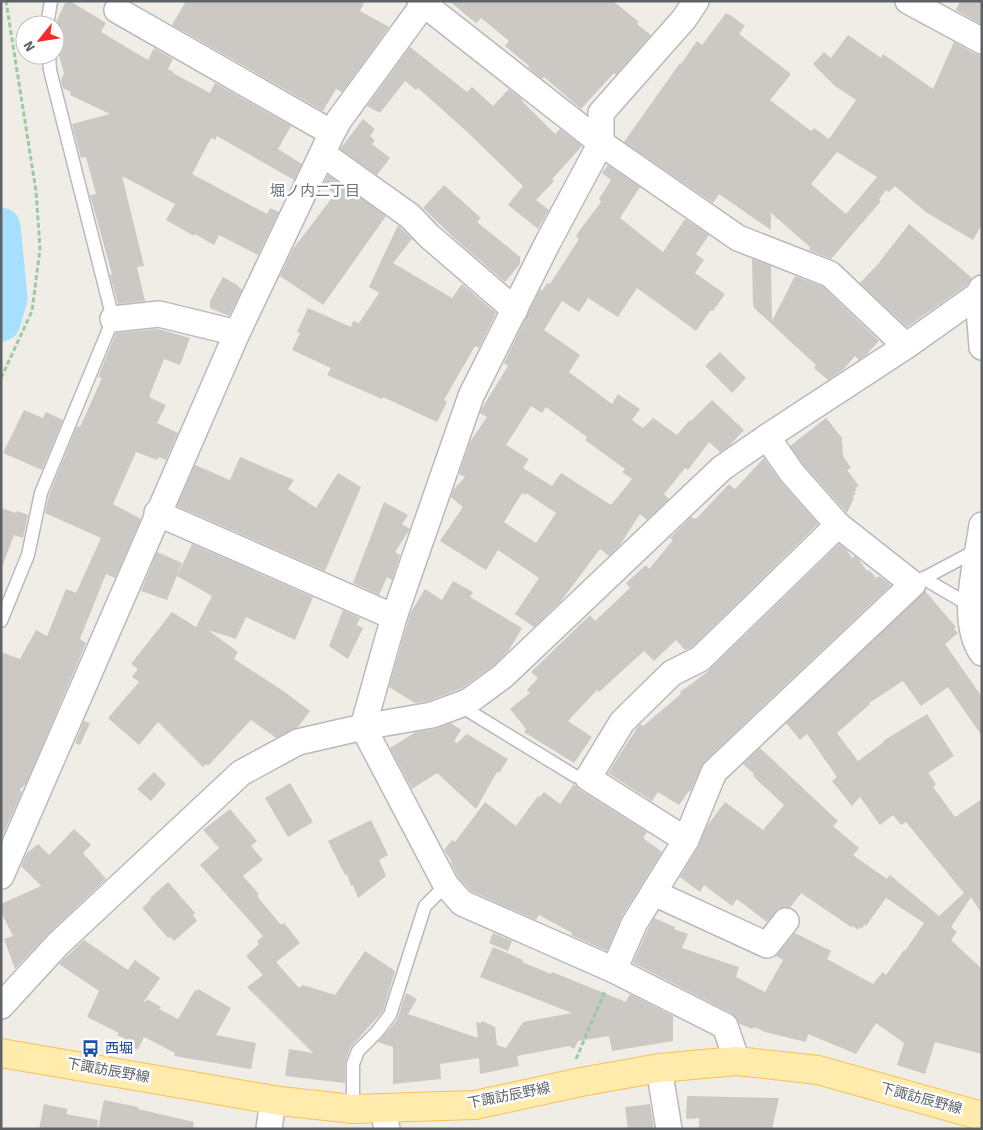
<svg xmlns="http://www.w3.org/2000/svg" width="983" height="1130" viewBox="0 0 983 1130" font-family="'Source Sans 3','Noto Sans JP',sans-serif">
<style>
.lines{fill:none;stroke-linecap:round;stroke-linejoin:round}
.river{stroke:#a7dfff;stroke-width:39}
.building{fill:#ccc8c3;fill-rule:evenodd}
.lane-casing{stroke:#b6b9bd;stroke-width:15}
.street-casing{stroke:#b6b9bd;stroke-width:28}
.primary-casing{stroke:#f9c156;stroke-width:30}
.path{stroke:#9acba4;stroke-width:3;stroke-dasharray:5 2.5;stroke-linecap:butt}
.lane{stroke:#fff;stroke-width:12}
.street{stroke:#fff;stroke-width:25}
.primary{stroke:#ffecac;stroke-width:28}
.labels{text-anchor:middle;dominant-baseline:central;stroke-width:5;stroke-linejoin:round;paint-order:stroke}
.transit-label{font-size:14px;fill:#164399;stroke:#fff;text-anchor:start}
.street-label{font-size:14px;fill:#5d6267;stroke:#fff}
.neighbourhood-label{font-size:15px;fill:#6e7479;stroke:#fff}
</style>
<rect width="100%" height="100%" fill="#f0ede6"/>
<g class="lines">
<!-- river -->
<polyline class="river" points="1,227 8,298 1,322"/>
</g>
<!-- building -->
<g class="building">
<polygon points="66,1 70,1 106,23 101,32 148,60 154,48 173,59 168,69 174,72 173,73 210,93 215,83 291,126 278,149 302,164 294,180 217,136 215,140 211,138 192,174 267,214 270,208 279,212 258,255 219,235 214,245 195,234 194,236 166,220 175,204 122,176 144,266 137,267 145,301 118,304 110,275 112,274 90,195 96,194 86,157 81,158 72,124 110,114 70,95 71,92 63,88 61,80 64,73 55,42 55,38 61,28 55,24"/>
<polygon points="186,1 365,1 360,11 389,27 342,92 336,89 323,111 172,25"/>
<polygon points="449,1 613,1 639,22 637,24 651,35 616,75 614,73 581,109 544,77 542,79 528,67 529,66 505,46 509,41 481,18 476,23"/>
<polygon points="960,1 982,1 982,25 956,10"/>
<path d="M726,13L728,15L729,14L745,26L739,34L791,74L770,100L811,131L814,128L829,139L856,100L835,86L813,64L824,52L831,58L848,35L881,58L883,54L933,89L954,42L975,54L982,55V224L973,240L927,213L895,186L889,192L886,190L879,200L881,201L831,259L809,250L810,247L771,213V230L719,194L713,203L624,142L680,63L681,64L697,41L702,45ZM837,152L877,177L846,214L811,184Z"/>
<polygon points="410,47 467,92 472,87 493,106 509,89 523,100 522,101 555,134 560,129 582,146 552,179 554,181 536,200 549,210 538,229 508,205 523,186 464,129 418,88 416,90 405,81 380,113 367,106"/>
<polygon points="363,119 375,129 370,136 375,141 372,144 390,158 377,175 340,149"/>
<path d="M608,165L640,187L620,218L663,252L685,219L709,235L696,254L704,260L695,273L725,294L713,311L711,310L696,331L637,288L618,317L588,298L579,312L562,301L544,330L580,355L569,372L612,404L618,394L640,409L632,420L643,428L653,418L677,435L690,420L691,421L712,400L744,430L729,446L720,452L709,442L688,470L685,468L664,494L669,499L647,520L640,514L620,545L609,556L600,549L561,601L534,627L515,614L539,578L498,550L486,570L440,541L463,507L451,497L453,490L465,477L459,474L470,442L487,417L480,413L482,408L508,366L504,363L540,289L542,291L547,283L550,284L579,239L576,236L582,227L601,202L599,199L611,180L602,173ZM531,406L542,413L546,407L587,437L585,440L625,469L622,472L632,479L611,505L561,473L552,486L523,468L529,459L506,445ZM522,493L525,495L526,493L556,513L536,543L504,522Z"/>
<polygon points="328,175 386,216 323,305 280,276 293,249 335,194 323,185"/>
<polygon points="444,185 481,218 477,222 520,257 520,264 505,282 454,238 423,208"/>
<polygon points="909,224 972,278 967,285 907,327 860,283 878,264"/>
<polygon points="398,225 412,239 393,263 452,298 462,284 496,313 479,348 475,346 444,400 447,402 437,422 383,397 382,399 327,375 331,368 292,350 300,333 297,332 308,308 351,327 353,321 359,323 379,293 369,287"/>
<polygon points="752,259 771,266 772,321 795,276 822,286 879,341 867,354 859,360 855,356 844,369 828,380 814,368 816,365 754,308 753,303"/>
<polygon points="223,277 237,285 242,290 229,316 210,308 210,301"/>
<polygon points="158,329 190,338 180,365 164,359 149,397 166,405 157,423 178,433 166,460 159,457 157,460 136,452 113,504 141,519 115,578 106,574 80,639 86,643 26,784 19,790 22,792 1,839 1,652 20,659 36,630 47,636 66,589 76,593 101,538 45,513 49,495 77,426 80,427 102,378 98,377 116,333"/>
<polygon points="720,352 746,378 732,393 705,366"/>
<polygon points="24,410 43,418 46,412 63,420 42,470 3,453"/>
<polygon points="826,418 842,438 843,456 851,468 847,470 859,486 855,488 857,490 854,492 856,494 852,496 854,498 847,513 803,464 790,446"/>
<polygon points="240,457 294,480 288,489 316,508 338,473 361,487 325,571 177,506 195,465 230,480"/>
<polygon points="764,458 781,482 818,524 692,647 685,650 676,640 654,661 644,651 599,692 597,690 568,721 592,737 574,763 524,732 526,729 510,709 530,693 527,690 538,678 531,672 590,615 595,621 630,588 626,583 646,565 649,569 673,540 670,538 691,517 696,519 729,484 735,489"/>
<polygon points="384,502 408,515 402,524 410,529 395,552 400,555 392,580 387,577 379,595 353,583"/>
<polygon points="1,508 16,513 17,511 28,515 23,538 14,535 3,565 1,564"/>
<polygon points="192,544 313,597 295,640 246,617 236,639 208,630 238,652 234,659 282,690 310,711 298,727 276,738 251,720 208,766 206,764 203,767 158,722 139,745 108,718 139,682 132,677 138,669 131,664 172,612 196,627 212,596 177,576"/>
<polygon points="839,544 846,549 852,558 855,556 859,560 867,571 869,570 876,578 879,576 891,585 704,762 690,792 689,791 679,805 658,792 652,801 608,773 637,728 640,724 643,726 681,694 680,692 706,673"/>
<polygon points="157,552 182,563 167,600 141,591"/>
<polygon points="453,581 473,592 470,597 522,628 509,650 494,665 462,688 428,701 415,703 389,687 408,621 411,612 425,589 442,600"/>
<polygon points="925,591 956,627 954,629 958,633 945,644 982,697 982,736 948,687 921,706 903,681 869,703 870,704 837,733 858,761 884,742 883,741 927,714 954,756 928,773 936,784 933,787 955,817 982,799 982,914 971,897 951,927 957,932 951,940 982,969 982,1054 935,1042 925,1074 897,1065 904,1043 876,1023 856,1054 808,1034 806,1042 765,1032 754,1027 753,1029 742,1025 739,1023 731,1013 633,963 647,931 654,918 675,927 674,929 688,934 682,948 739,967 736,977 765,992 783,960 776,956 795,933 831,951 827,959 873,984 883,972 886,975 904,950 905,951 924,923 886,898 866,926 864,925 862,929 859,927 858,930 853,926 851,927 801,893 790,908 780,908 767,922 737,899 732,906 704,885 700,892 680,877 698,847 707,826 725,802 763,830 784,805 753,776 754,774 743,764 760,748 838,821 833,826 859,848 853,855 887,879 890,875 939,916 964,893 906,822 901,825 893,815 880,825 860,797 852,806 832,781 837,777 807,734 800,740 786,723"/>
<polygon points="343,610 360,618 357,625 363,628 348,659 329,646"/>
<polygon points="84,721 90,723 80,745 75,743"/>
<polygon points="451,723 461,730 454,741 457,743 467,734 508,759 499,773 497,772 476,809 437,773 412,789 390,748 416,732 435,729"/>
<polygon points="154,772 166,784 151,801 137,789"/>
<polygon points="290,783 313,822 288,837 265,798"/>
<polygon points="574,784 580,790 647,832 643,838 662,852 622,916 607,951 571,935 572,933 539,915 536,920 471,891 458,877 451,863 452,862 444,850 452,840 455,842 485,802 516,826 538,796 540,797 544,792 560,804"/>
<polygon points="230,809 257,841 251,846 263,860 243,876 259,894 257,896 281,925 284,923 300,943 276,962 299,988 303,985 335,995 365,951 395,971 383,1011 350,1048 345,1064 345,1083 285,1076 289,1049 313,1053 247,987 263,975 246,956 259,944 257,941 263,936 200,865 219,848 203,830"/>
<polygon points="371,820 388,855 379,860 386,876 358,898 353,885 351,886 347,874 345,875 328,841"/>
<polygon points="74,829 91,845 83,853 106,879 48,934 15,969 4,939 13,936 1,912 1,904 41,886 21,866 27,853 38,844 49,855"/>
<polygon points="168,882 195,913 193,915 197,921 174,941 170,937 168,938 142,908 151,899 150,898"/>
<polygon points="493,933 512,941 508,951 489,943"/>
<polygon points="84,940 128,970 135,960 160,978 144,1001 146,1002 147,999 161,1007 159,1009 178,1019 195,990 197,991 198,989 231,1008 216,1035 256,1043 251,1069 174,1056 175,1053 144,1037 138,1049 121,1047 125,1039 117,1035 119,1033 87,1017 99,991 59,964"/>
<polygon points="493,947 523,960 522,962 551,974 552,972 626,1002 630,994 673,1016 673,1041 612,1051 609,1036 578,1041 574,1049 569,1046 517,1056 519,1066 480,1074 479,1058 440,1064 441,1079 393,1084 393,1047 378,1042 397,1020 406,993 417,999 408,1014 478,1038 476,1022 481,1023 482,1021 495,1027 497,1045 506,1048 523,1022 572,1013 480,977"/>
<polygon points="687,1096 779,1098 772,1129 699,1129 699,1118 686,1119"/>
<polygon points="104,1100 138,1107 138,1109 194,1122 193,1129 98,1129"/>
<polygon points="44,1104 68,1109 66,1114 98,1120 97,1129 39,1129"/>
<polygon points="650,1104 654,1129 628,1129 625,1107"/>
</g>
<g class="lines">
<defs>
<g id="lane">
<polyline points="47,25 51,1"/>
<polyline points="923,578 971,606"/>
<polyline points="913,584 979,549"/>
<polyline points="1,621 28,555 41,493 113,319 50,70 49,55"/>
<polyline points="459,705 575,776 588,778"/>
<polyline points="353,1109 353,1064 358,1051 376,1033 390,1015 425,906 446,885"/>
</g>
<g id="street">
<polyline points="420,1 601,143 738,238 830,274 906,346"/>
<polyline points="908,1 982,41"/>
<polyline points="117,10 332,133"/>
<polyline points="323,154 410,216 429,236 515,310"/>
<polyline points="978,295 982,347"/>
<polyline points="113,319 159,314 237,333"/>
<polyline points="767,437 792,473 838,525"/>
<polyline points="157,513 394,617"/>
<path d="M982,525C977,563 959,619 982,653"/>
<polyline points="1,876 237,333 332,133 339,120 426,1"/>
<polyline points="654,893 767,945 786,921"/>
<polyline points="614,970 634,924 686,840 714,772 913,584 838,525 700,659 672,673 622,722 588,778 686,840"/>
<polyline points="1,1006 58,944 241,773 298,742 363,727 394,617 471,396 548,242 601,143 601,113 684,19 696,1"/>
<polyline points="737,1061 725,1026 614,970 462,903 446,885 363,727 432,715 459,705 469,701 503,676 722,468 767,437 906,346 978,295 982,288"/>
<polyline points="659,1068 669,1129"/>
<polyline points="383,1109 387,1129"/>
<polyline points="269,1129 273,1100"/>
</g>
<polyline id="primary" points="1,1053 280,1101 353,1109 475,1105 581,1082 659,1068 737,1061 818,1070 982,1116"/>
</defs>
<!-- lane casing -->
<use href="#lane" class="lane-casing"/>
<!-- street casing -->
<use href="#street" class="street-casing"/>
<!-- primary casing -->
<use href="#primary" class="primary-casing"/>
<!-- path -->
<g class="path">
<polyline points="1,378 32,311 40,249 36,191 6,1"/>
<polyline points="576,1059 605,991"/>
</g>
<!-- lane -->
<use href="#lane" class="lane"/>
<!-- street -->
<use href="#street" class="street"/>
<!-- primary -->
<use href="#primary" class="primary"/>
</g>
<!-- icons -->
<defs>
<symbol id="bus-bare" viewBox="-9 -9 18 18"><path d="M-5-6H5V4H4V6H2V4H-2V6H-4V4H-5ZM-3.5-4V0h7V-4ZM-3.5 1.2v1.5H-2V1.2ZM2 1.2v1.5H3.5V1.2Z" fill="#1a4fb4" stroke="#fff" stroke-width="2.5" paint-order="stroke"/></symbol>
</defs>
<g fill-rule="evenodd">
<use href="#bus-bare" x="78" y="1036" width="25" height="25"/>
</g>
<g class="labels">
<!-- transit labels -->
<g class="transit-label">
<text x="105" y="1049">西堀</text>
</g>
<!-- street labels -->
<g class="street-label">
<text transform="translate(108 1071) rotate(10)">下諏訪辰野線</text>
<text transform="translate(509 1096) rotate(-11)">下諏訪辰野線</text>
<text transform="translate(921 1099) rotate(15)">下諏訪辰野線</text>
</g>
<!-- neighbourhood labels -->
<g class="neighbourhood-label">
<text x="315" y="191">堀ノ内二丁目</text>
</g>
</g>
<!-- border -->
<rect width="983" height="1130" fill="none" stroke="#5d6267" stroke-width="5"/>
<!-- north arrow -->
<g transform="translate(40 40) rotate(240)"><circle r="24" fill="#ffffff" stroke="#bec0c2"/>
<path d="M0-4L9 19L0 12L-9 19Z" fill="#f32c29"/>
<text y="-8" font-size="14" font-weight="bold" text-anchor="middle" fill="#5d6267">N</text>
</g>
</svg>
